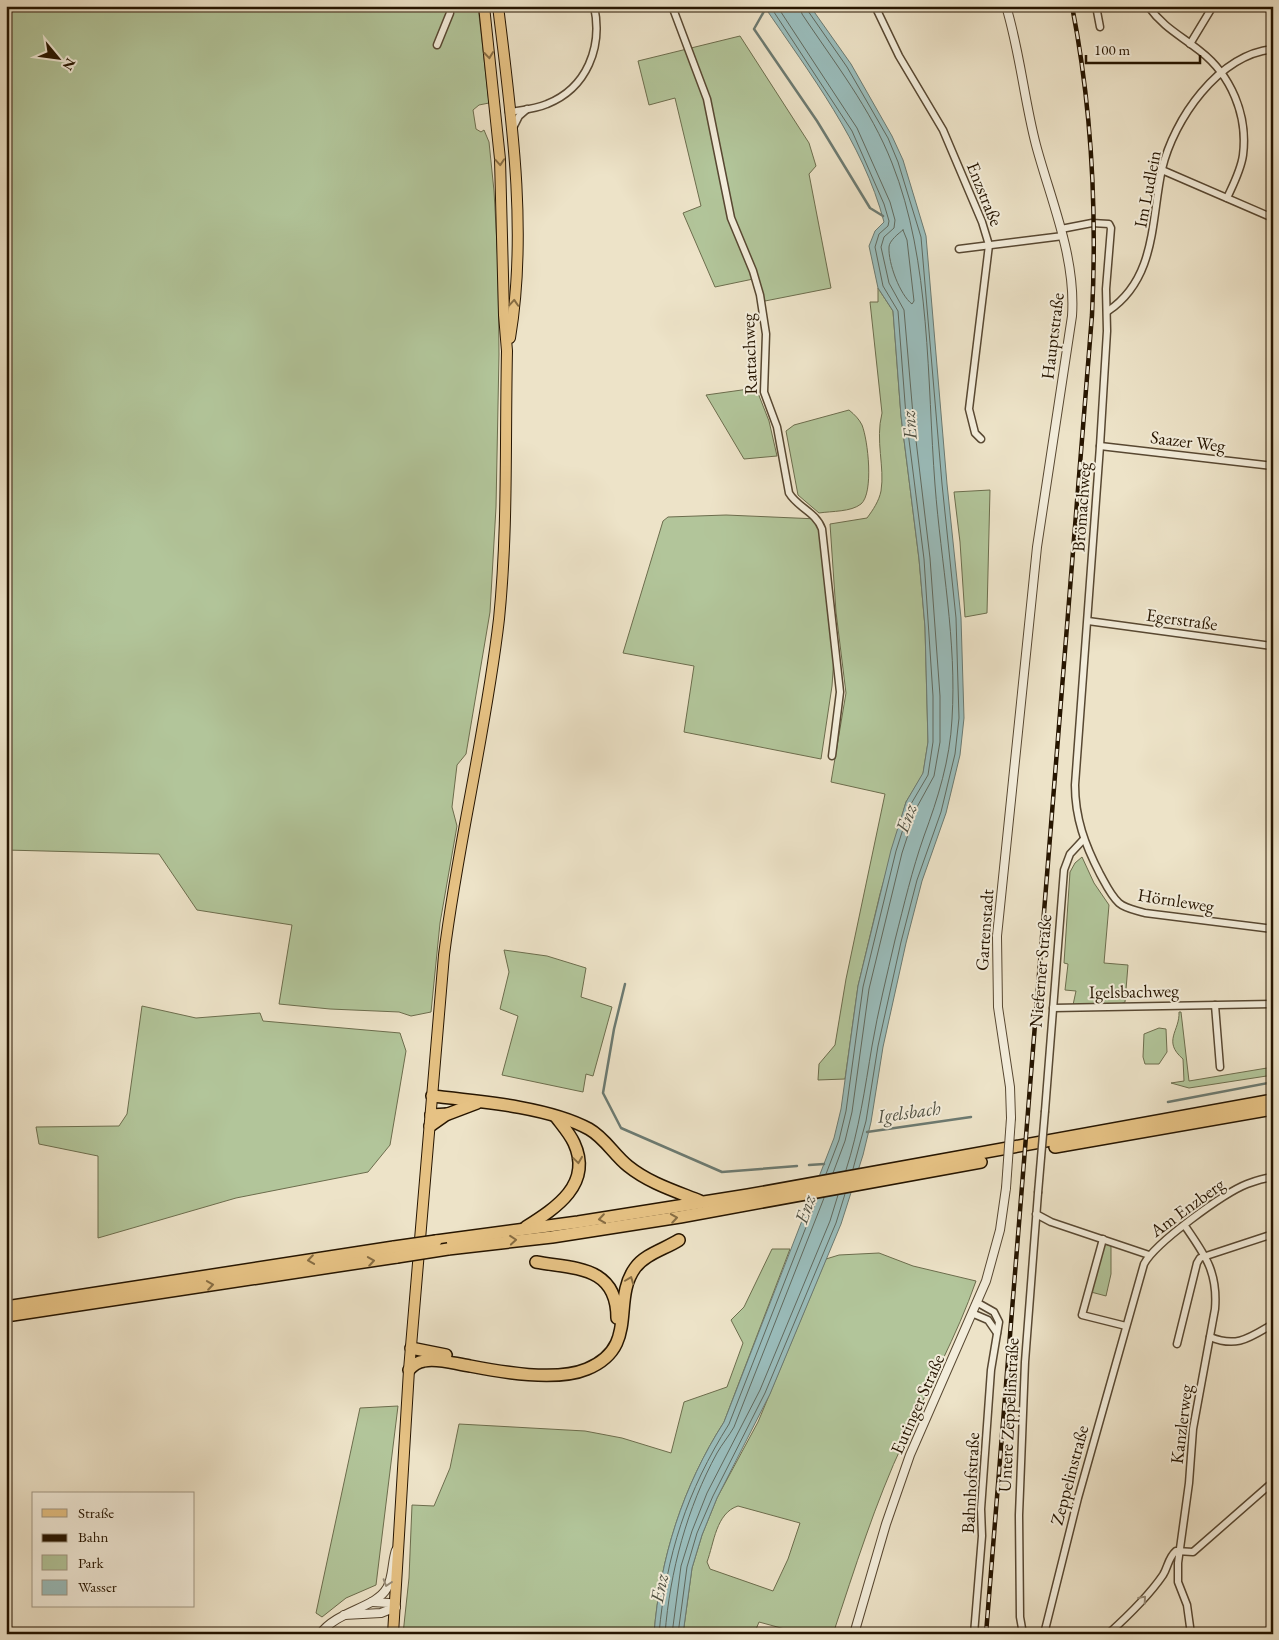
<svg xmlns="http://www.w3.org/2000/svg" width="1279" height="1640" viewBox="0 0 1279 1640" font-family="'EB Garamond',serif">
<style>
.green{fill:#b2c59a;stroke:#6c6d4d;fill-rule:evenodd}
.water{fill:#9abdbc;stroke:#6c7a71}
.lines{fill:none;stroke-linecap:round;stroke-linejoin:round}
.shore{stroke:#60695e;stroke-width:1}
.stream{stroke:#6c7a71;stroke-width:2.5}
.minor-casing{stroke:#584832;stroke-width:9}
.tertiary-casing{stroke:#584832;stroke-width:10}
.primary-casing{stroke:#261500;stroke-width:12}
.motorway-casing{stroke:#261500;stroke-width:14}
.minor{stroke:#f3eddb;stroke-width:6}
.tertiary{stroke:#f3eddb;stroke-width:8}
.primary{stroke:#e6c284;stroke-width:10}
.motorway{stroke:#e6c284;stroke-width:11}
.rail-casing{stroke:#261500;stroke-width:4.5}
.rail{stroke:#f3eddb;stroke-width:2.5;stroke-dasharray:8;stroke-linecap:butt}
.minor-bridge-casing{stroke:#584832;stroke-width:9;stroke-linecap:butt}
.tertiary-bridge-casing{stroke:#584832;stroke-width:10;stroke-linecap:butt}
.motorway-bridge-casing{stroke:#261500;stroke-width:14;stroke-linecap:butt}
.minor-bridge{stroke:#f3eddb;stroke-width:6}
.tertiary-bridge{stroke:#f3eddb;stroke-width:8}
.motorway-bridge{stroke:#e6c284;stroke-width:11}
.oneway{stroke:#866c42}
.oneway2{stroke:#978c78}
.labels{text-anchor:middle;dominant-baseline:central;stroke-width:4;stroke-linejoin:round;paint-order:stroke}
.street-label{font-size:18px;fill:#261500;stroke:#f3eddb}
.water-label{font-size:19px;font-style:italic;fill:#4f5042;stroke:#f3eddb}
</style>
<rect width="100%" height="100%" fill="#ede3c8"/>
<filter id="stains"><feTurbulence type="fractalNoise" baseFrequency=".004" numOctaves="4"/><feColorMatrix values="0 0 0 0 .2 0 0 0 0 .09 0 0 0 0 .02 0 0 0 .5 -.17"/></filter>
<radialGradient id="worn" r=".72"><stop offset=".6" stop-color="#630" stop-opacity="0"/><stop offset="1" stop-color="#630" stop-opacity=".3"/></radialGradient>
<!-- green -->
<g class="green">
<polygon points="6,6 478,6 489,103 479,105 473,110 476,129 481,132 484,130 489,142 494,191 498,263 499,354 496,507 490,612 466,754 457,765 452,807 457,826 440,923 431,1012 411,1016 399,1012 330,1009 279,1004 292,925 197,910 159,854 6,850"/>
<polygon points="740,36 809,143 816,166 809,174 831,288 765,301 758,278 715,287 683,213 701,206 675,98 649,105 638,61"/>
<path d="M878,288L893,311L901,416L919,559L925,627L928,742L923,774L906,802L880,894L858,986L845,1079L818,1080L819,1064L835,1045L846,979L885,794L831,782L846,693L836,612L830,524L867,518C873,510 879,501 881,491C885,467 875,441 882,413L870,302H878Z"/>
<polygon points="756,388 769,421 777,456 744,459 706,395"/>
<path d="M849,410C855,415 859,419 862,425C868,440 874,493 861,504C851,512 832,511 819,513L798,495L786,431L794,425Z"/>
<polygon points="990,490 987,613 965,617 960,542 954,492"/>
<polygon points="726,515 818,519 835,643 832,686 821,759 684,732 694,666 623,653 663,521 668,517"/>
<polygon points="1082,857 1094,883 1109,905 1104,963 1128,965 1125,1002 1121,1004 1073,1005 1076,991 1065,990 1068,964 1064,963 1070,872 1075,863"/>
<polygon points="504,950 547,956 586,968 581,997 612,1007 593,1076 586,1074 583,1092 502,1075 518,1016 500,1009 509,972"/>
<polygon points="142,1006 196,1018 260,1013 263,1021 400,1033 406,1051 390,1145 368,1172 236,1198 98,1238 98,1156 39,1144 36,1127 119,1126 127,1114"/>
<path d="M1179,1012H1181L1189,1081L1273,1067V1075L1189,1088L1171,1083L1184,1081L1183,1059C1162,1041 1180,1031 1179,1012Z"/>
<polygon points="1159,1028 1166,1029 1167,1052 1159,1064 1145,1064 1143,1057 1144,1034"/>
<polygon points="1105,1244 1111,1246 1111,1274 1106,1296 1091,1292"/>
<path d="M772,1249H790L724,1422C683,1486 660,1558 654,1634H403L409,1578L412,1505L434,1506L450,1468L459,1424L585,1431L622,1438L671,1453L684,1402L727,1387L743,1343L731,1320L744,1307Z"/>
<path d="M879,1253L913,1266L976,1281C957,1336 928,1387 904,1441C875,1503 855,1568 833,1634H803L759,1622L754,1634H683L692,1568L702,1535L717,1498L758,1422L826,1259L839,1255ZM738,1506L800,1523L788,1559L773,1591L710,1569L707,1562C714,1543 716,1513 738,1506Z"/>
<polygon points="398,1406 376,1585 346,1598 322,1617 316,1613 360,1408"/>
</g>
<!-- water -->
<path class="water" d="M764,6H810L851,64L892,136L903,160L926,236L947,484L961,618L964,718L960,755L946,813L922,881L906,943L883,1047L871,1122L863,1155L841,1224L770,1394L717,1498L702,1535L692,1568L683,1634H654C660,1558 683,1486 724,1422L834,1138L841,1109L858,986L891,850L906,802L923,773L928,742L925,627L919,559L901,416L893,311L878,288L869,246L875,231L884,222C863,142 810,74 764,6Z"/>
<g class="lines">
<!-- shore -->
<g class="shore">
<polyline points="770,6 852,131 884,204 889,221 888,226 879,234 875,247 883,286 898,311 906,416 924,559 933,696 933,742 928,775 911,804 896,851 863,987 846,1111 839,1140 826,1174"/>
<polyline points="777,6 857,128 890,202 895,220 894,228 884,237 881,247 889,283 904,310 913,415 930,558 940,696 940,742 934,776 917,807 902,853 869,989 852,1112 845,1141 833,1173"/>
<path d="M800,6L802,14C834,62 871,109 892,163C931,261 927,381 935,485C941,563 957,641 952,719C950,760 938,798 924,836C912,870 904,905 895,940C887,975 878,1011 872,1046C865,1088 859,1130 846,1170"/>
<polyline points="807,6 808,11 847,67 888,138 898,162 921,237 942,484 956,618 959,718 955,754 941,812 917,880 901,942 878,1046 866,1121 853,1169"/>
<path d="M903,230L907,240L914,301L912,304C900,295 888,263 889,247C889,241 899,233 903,230Z"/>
<path d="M659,1634C666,1555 687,1491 729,1424L817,1199"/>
<path d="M665,1634C670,1571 687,1508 717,1453C722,1444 729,1436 734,1427L824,1198"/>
<polyline points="672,1634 681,1566 692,1531 707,1493 760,1390 830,1221 838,1195"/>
<polyline points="678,1634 687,1567 697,1533 713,1496 765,1393 836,1223 845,1194"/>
</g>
<!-- stream -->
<g class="stream">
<polyline points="767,6 754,29 817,121 870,208 883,216"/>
<polyline points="625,984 614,1029 603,1093 621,1128 722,1172 797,1166"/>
<polyline points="1168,1102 1273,1082"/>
<polyline points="867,1132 971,1117"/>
<polyline points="809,1165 824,1164"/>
</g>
<defs>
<g id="minor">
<path d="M672,6L707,99L731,218L753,271L760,295L766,334L764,392L777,427L789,493C798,508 816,512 822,529L840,692L832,756"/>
<polyline points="875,6 899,56 943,130 982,222 989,245 969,409 975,433 981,439"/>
<polyline points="1096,6 1100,27"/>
<path d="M1148,6C1164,28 1180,35 1200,51C1231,75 1248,115 1243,155C1241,170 1233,185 1227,198"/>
<polyline points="1190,44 1213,6"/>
<polyline points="437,45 450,13"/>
<path d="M509,112C522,110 536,109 547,104C587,88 603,47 594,6"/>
<polyline points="514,126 519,116 527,109"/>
<polyline points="1162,170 1273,218"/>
<path d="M1061,229L1092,223L1109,224L1111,228L1106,289L1107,331L1100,446L1075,785C1075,818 1085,845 1100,874C1105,883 1111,896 1119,903C1126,909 1136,910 1145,913L1273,929"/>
<polyline points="959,249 1063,236"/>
<path d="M1108,311C1157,278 1151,219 1162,169C1174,119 1218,55 1273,49"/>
<polyline points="1100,446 1273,466"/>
<polyline points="1088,621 1272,646 1273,641"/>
<polyline points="1215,1005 1220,1067"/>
<polyline points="1053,1008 1273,1004"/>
<polyline points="1045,1111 1064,870 1070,854 1083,840"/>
<polyline points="1036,1214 1051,1222 1149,1255"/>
<path d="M1185,1226C1205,1255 1218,1272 1215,1309L1193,1429L1189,1483L1178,1563V1582L1187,1605L1191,1634"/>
<polyline points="1103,1239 1082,1315 1126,1326"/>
<polyline points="974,1314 988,1320 997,1333"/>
<path d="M1210,1337C1237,1348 1249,1338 1273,1324"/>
<polyline points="1177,1344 1197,1263 1200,1258 1273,1234"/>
<polyline points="974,1634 982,1536 981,1509 991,1370 999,1322 994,1312 978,1303"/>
<polyline points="1023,1634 1020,1617 1019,1515 1025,1362 1038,1193"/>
<path d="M1044,1634L1078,1498L1144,1264C1155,1243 1224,1193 1247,1184C1255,1181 1264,1178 1273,1177"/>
<path d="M1108,1634C1128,1616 1148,1597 1163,1575C1168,1567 1168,1558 1176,1551L1193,1552L1273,1482"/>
</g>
<g id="tertiary">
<path d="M1006,6C1020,52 1024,99 1036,145C1051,201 1076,257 1072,316L1037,547L997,936L998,1007L1010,1087L1011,1118"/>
<polyline points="344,1615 381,1613 396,1607 389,1603 372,1602"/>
<path d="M320,1634C338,1610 376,1608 387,1588C393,1578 392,1561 396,1550"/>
<polyline points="854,1634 886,1524 910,1455 986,1281 1000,1230 1006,1188"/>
</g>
<g id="primary">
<path d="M498,6C511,113 528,231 510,338"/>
<path d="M393,1634L409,1370L444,955C458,842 486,732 499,619C508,530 505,440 507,351L504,315L500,159L484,6"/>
</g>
<g id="motorway">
<path d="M432,1096C478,1101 549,1107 589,1129C605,1138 614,1155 628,1166C649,1183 675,1191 700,1201"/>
<polyline points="431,1115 448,1114 477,1103"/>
<polyline points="430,1126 447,1114"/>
<polyline points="1055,1147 1273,1109"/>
<path d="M526,1227C556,1208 593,1184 574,1143C570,1134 562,1125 556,1117"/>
<polyline points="436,1241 578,1222 748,1195 1273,1100"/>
<polyline points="448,1249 552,1237 680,1217 981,1162"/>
<path d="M536,1262C573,1269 617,1265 617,1318"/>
<polyline points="6,1307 394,1247"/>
<polyline points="6,1316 397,1257"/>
<polyline points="411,1348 446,1355"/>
<path d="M409,1370C413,1365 417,1362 424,1361C439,1358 455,1364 470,1366C501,1372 556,1382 587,1369C640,1347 611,1301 635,1268C645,1254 665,1249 679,1240"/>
</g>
</defs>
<!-- minor casing -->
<use href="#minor" class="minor-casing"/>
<!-- tertiary casing -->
<use href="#tertiary" class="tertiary-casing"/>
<!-- primary casing -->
<use href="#primary" class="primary-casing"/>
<!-- motorway casing -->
<use href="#motorway" class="motorway-casing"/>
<!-- minor -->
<use href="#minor" class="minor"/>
<!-- tertiary -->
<use href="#tertiary" class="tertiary"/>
<!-- primary -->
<use href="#primary" class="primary"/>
<!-- motorway -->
<use href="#motorway" class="motorway"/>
<defs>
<path id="rail" d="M986,1634L1092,315C1097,211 1092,108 1072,6"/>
</defs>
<!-- rail casing -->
<use href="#rail" class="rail-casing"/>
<!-- rail -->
<use href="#rail" class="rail"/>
<defs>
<polyline id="minor-bridge" points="1038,1193 1045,1111"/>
<polyline id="tertiary-bridge" points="1006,1188 1011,1118"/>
<g id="motorway-bridge">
<polyline points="394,1247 436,1241"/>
<polyline points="397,1257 448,1249"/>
</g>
</defs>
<!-- minor-bridge casing -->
<use href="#minor-bridge" class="minor-bridge-casing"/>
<!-- tertiary-bridge casing -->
<use href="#tertiary-bridge" class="tertiary-bridge-casing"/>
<!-- motorway-bridge casing -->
<use href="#motorway-bridge" class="motorway-bridge-casing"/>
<!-- minor-bridge -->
<use href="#minor-bridge" class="minor-bridge"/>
<!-- tertiary-bridge -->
<use href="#tertiary-bridge" class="tertiary-bridge"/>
<!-- motorway-bridge -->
<use href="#motorway-bridge" class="motorway-bridge"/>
</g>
<!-- one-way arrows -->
<defs><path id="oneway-chevron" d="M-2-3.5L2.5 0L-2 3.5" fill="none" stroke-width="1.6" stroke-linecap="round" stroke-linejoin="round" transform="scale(1.25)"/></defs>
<g class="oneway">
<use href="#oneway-chevron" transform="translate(489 55) rotate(84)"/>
<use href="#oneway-chevron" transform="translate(500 162) rotate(86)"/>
<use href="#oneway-chevron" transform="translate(514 303) rotate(-86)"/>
<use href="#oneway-chevron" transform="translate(578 1160) rotate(82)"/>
<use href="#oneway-chevron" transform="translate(674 1218) rotate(-9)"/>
<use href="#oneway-chevron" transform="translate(602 1219) rotate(172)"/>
<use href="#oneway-chevron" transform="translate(513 1240) rotate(-5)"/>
<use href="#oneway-chevron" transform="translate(311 1260) rotate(172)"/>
<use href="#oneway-chevron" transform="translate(371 1261) rotate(-9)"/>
<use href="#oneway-chevron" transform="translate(630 1280) rotate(-69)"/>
<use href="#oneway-chevron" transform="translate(210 1285) rotate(-8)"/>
</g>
<g class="oneway2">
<use href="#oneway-chevron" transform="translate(387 1583) rotate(108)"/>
<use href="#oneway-chevron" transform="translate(1143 1599) rotate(-49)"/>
</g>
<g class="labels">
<!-- street labels -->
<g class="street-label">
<text transform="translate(1147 189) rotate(-79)">Im Ludlein</text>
<text transform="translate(985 194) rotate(68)">Enzstraße</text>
<text transform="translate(1052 336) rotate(-83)">Hauptstraße</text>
<text transform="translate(749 354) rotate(-92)">Rattachweg</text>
<text transform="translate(1188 441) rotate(7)">Saazer Weg</text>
<text transform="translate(1081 507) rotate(-86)">Brömachweg</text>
<text transform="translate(1182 619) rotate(8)">Egerstraße</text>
<text transform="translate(1176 900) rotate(9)">Hörnleweg</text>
<text transform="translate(984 930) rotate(-86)">Gartenstadt</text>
<text transform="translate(1040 971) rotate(-85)">Nieferner Straße</text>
<text transform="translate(1134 991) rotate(-1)">Igelsbachweg</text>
<text transform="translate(1187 1207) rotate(-36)">Am Enzberg</text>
<text transform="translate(917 1404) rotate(-66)">Eutinger Straße</text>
<text transform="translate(1008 1415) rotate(-87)">Untere Zeppelinstraße</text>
<text transform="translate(1181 1424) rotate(-83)">Kanzlerweg</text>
<text transform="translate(1069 1475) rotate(-75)">Zeppelinstraße</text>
<text transform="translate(970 1483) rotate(-87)">Bahnhofstraße</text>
</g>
<!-- water labels -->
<g class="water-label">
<text transform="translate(909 425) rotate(-95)">Enz</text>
<text transform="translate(906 818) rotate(-70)">Enz</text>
<text transform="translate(909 1112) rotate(-8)">Igelsbach</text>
<text transform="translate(805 1209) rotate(-71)">Enz</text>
<text transform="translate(659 1588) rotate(-79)">Enz</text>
</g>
</g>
<!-- margin -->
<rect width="1279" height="1640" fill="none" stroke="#ede3c8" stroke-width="25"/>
<rect x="8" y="8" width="1264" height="1625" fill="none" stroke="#261500" stroke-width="2.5"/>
<rect x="12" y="12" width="1254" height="1615" fill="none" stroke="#261500"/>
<!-- legend -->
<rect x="32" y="1492" width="162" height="115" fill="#f3eddb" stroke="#a19783"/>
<rect x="42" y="1509" width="25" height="8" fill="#e6c284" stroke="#a19783"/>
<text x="78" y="1518" font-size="15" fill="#261500">Straße</text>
<rect x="42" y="1534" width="25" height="8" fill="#261500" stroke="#a19783"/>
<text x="78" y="1542" font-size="15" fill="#261500">Bahn</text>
<rect x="42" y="1555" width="25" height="15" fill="#b2c59a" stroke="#a19783"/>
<text x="78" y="1568" font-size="15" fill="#261500">Park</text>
<rect x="42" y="1580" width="25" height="15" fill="#9abdbc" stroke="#a19783"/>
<text x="78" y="1592" font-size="15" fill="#261500">Wasser</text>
<!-- north arrow -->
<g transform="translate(58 58) rotate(119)" stroke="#f3eddb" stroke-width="4" paint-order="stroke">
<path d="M0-4L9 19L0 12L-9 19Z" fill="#261500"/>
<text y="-8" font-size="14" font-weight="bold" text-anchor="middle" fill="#261500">N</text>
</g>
<!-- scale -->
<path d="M1086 55v8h114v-8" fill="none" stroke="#261500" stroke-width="2.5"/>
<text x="1094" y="55" font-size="15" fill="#261500" stroke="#f3eddb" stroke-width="4" paint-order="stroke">100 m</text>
<rect width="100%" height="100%" filter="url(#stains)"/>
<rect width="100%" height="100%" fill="url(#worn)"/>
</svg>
